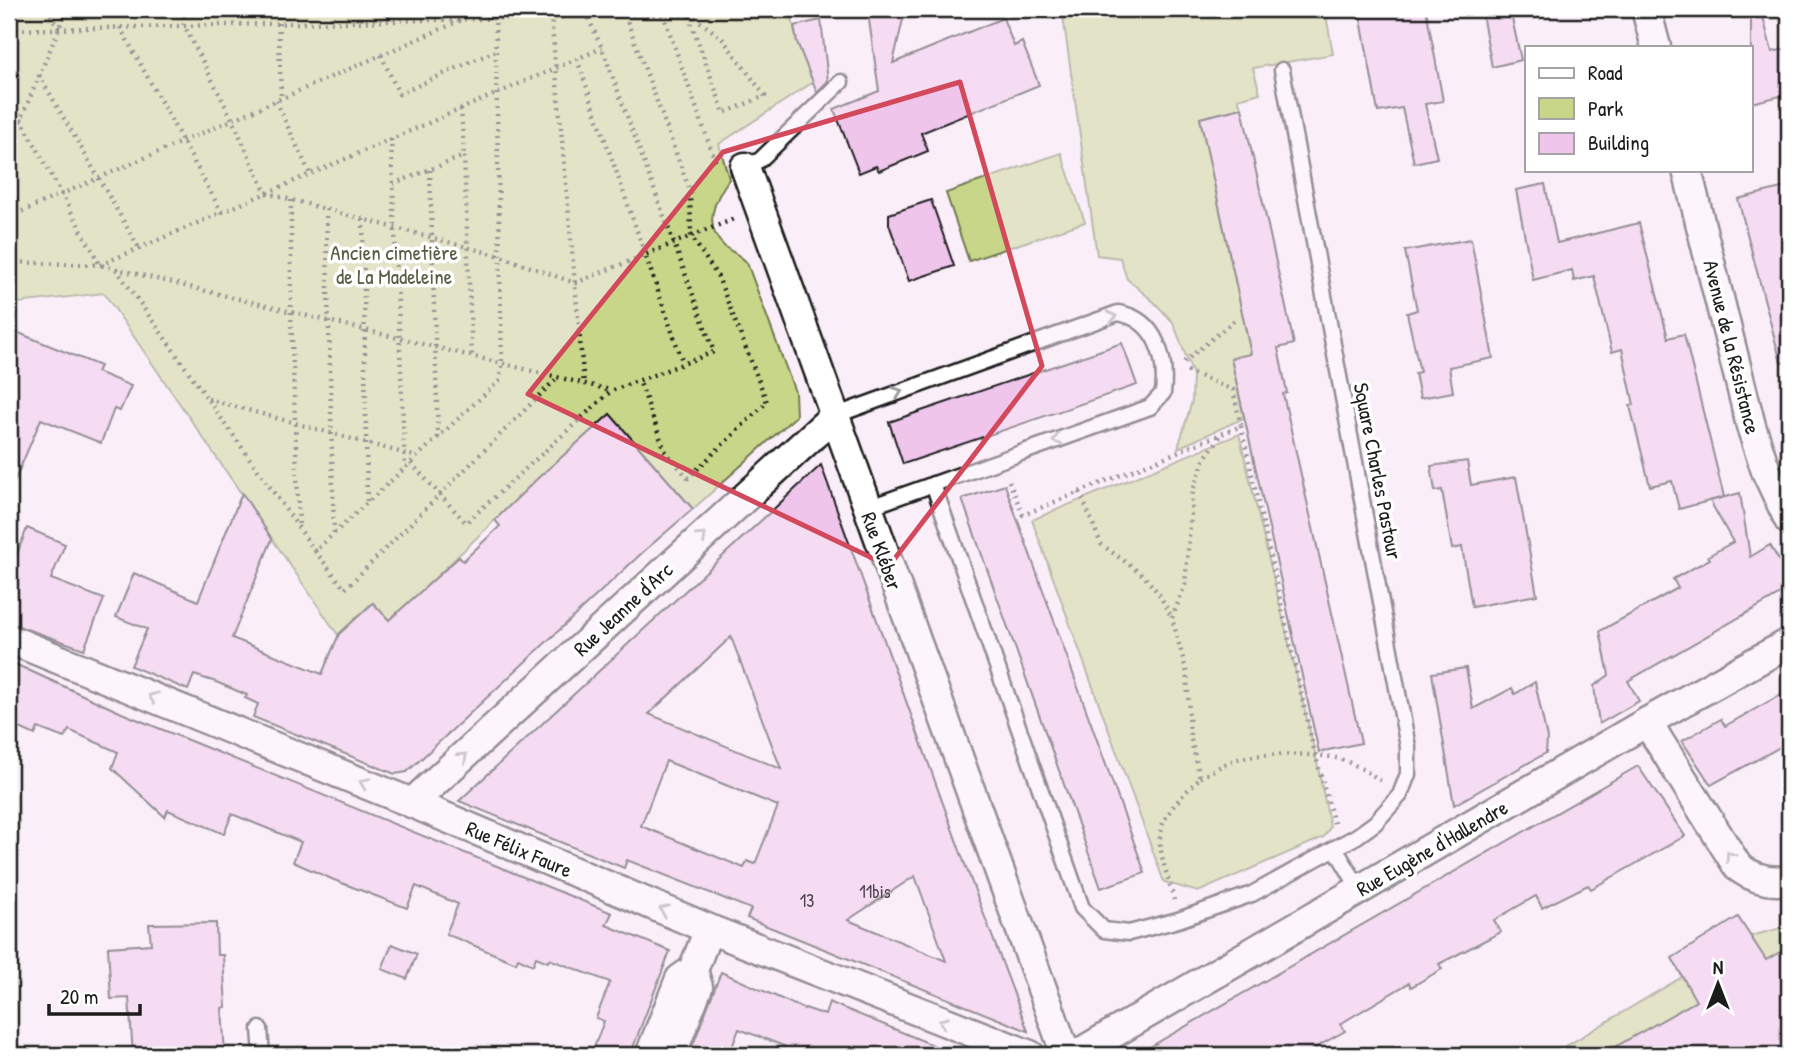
<svg xmlns="http://www.w3.org/2000/svg" width="1798" height="1064" viewBox="0 0 1798 1064" font-family="'Patrick Hand',sans-serif">
<style>
.green{fill:#c8d68a;stroke:#727953;stroke-width:2}
.building{fill:#efc5ec;stroke:#1c1c1c;stroke-width:2;fill-rule:evenodd}
.lines{fill:none;stroke-linecap:round;stroke-linejoin:round}
.service-casing{stroke:#1c1c1c;stroke-width:19}
.minor-casing{stroke:#1c1c1c;stroke-width:33}
.path{stroke:#1c1c1c;stroke-width:4.5;stroke-dasharray:2 5;stroke-linecap:butt}
.service{stroke:#fff;stroke-width:14}
.minor{stroke:#fff;stroke-width:28}
.oneway{stroke:#999}
.marked{fill:none;stroke:#d1495b;stroke-width:5;stroke-linejoin:round}
.labels{text-anchor:middle;dominant-baseline:central;stroke-width:7;stroke-linejoin:round;paint-order:stroke}
.number-label{font-size:18px;fill:#514650}
.park-label{font-size:21px;fill:#585d42;stroke:#fff}
.street-label{font-size:21px;fill:#1c1c1c;stroke:#fff}
</style>
<rect width="100%" height="100%" fill="#faeef9"/>
<filter id="ink" filterUnits="userSpaceOnUse"><feTurbulence type="fractalNoise" baseFrequency=".0143" numOctaves="2"/><feDisplacementMap in="SourceGraphic" scale="14" xChannelSelector="R" yChannelSelector="G"/><feConvolveMatrix kernelMatrix="1 2 1 2 8 2 1 2 1" color-interpolation-filters="sRGB"/></filter>
<g filter="url(#ink)">
<!-- green -->
<g class="green">
<path d="M9,9H790L797,42L813,82L719,144L729,179C715,199 702,225 724,246C731,252 741,255 747,263L795,392L796,416L693,509L610,414L534,482L390,622L372,603L338,635L104,293L9,304Z"/>
<polygon points="1062,9 1325,9 1333,54 1253,68 1260,93 1238,99 1242,108 1200,118 1251,354 1231,359 1244,418 1178,448 1192,401 1193,375 1173,322 1154,302 1127,279 1120,258 1097,255"/>
<polygon points="1061,153 1085,222 969,261 946,193"/>
<polygon points="1239,434 1316,757 1330,827 1324,837 1198,892 1164,882 1032,520"/>
<polygon points="1789,926 1789,1055 1551,1055 1751,936"/>
</g>
<!-- building -->
<g class="building">
<polygon points="1359,9 1426,9 1443,101 1425,104 1437,158 1414,163 1402,108 1378,112"/>
<polygon points="1481,9 1510,9 1521,60 1492,67"/>
<polygon points="1751,9 1761,9 1772,52 1789,48 1789,94 1751,103"/>
<polygon points="868,13 904,15 893,63 1003,18 1014,46 1022,42 1039,85 921,133 928,151 879,171 876,166 859,173 834,109 879,91"/>
<polygon points="821,20 828,81 817,92 797,42 794,26"/>
<polygon points="1242,108 1294,344 1278,348 1287,393 1283,394 1361,743 1319,752 1231,358 1251,354 1200,118"/>
<polygon points="1545,184 1557,243 1639,223 1668,338 1684,334 1724,497 1679,509 1672,481 1650,486 1630,406 1634,405 1622,349 1612,352 1594,276 1574,281 1572,270 1533,280 1516,190"/>
<polygon points="1789,186 1789,362 1781,363 1738,199"/>
<polygon points="931,200 954,266 909,281 889,224 889,214"/>
<polygon points="1471,239 1493,358 1449,367 1453,392 1420,398 1415,373 1420,372 1407,313 1417,310 1405,251"/>
<polygon points="9,329 100,366 97,372 131,386 120,411 114,409 101,443 41,419 9,494"/>
<polygon points="1122,343 1137,385 903,464 889,422"/>
<polygon points="610,414 693,509 643,552 407,772 395,774 253,717 258,704 245,698 247,695 216,682 194,675 188,690 131,666 147,629 116,617 134,573 198,601 242,493 272,539 232,638 322,674 339,634 373,603 389,620 459,557 463,561 500,526 495,520 538,478"/>
<polygon points="1467,461 1471,485 1516,477 1537,595 1472,607 1462,547 1452,549 1442,490 1435,491 1431,466"/>
<path d="M821,465L963,859L1028,1031L747,918L751,909L627,860L624,868L459,801ZM731,637L781,769L649,714ZM666,761L778,806L755,864L747,861L744,868L641,826ZM915,876L946,961L848,920Z"/>
<polygon points="1005,485 1145,873 1101,888 962,499"/>
<polygon points="1740,493 1750,557 1770,545 1789,578 1789,589 1628,681 1639,701 1599,724 1594,686 1609,675 1600,631 1678,588 1673,579 1710,559 1708,556 1733,542 1710,501"/>
<polygon points="27,528 65,544 51,579 104,599 84,649 9,623 9,575"/>
<polygon points="15,664 124,714 612,913 606,925 670,951 630,1055 591,1055 604,1021 596,1018 610,982 549,959 548,962 536,957 533,965 518,958 516,963 446,934 458,904 416,886 407,908 334,880 293,862 301,842 249,821 232,814 224,834 168,810 165,817 112,768 118,752 69,730 64,738 38,728 35,735 9,723 9,678"/>
<polygon points="1466,668 1473,709 1512,688 1515,694 1535,682 1547,738 1546,753 1454,805 1432,673"/>
<polygon points="1789,690 1789,742 1711,785 1682,741 1721,719 1725,726"/>
<polygon points="1638,766 1685,836 1591,889 1588,885 1542,908 1536,896 1494,920 1501,932 1439,964 1442,969 1411,987 1409,983 1340,1024 1345,1031 1302,1055 1136,1055"/>
<polygon points="1738,917 1766,960 1789,947 1789,1055 1601,1055 1696,1001 1672,958"/>
<polygon points="216,923 217,955 223,955 226,1007 222,1008 225,1055 133,1055 129,998 111,999 108,947 151,944 149,924"/>
<polygon points="392,944 417,954 407,979 382,969"/>
<polygon points="721,972 804,1009 805,1008 825,1015 829,1002 957,1055 780,1055 784,1046 739,1029 729,1055 689,1055"/>
</g>
<g class="lines">
<defs>
<g id="service">
<polyline points="745,167 760,160 841,82"/>
<path d="M834,416L1118,313C1157,319 1167,360 1163,393L1150,407L867,508"/>
<polyline points="933,484 1082,908 1104,930 1129,933 1178,920 1252,894 1357,836 1375,823 1400,795 1408,774 1408,747 1282,70"/>
<polyline points="1335,848 1360,890"/>
<polyline points="260,1029 262,1055"/>
</g>
<g id="minor">
<polyline points="1646,9 1656,47"/>
<polyline points="745,167 1066,1055"/>
<polyline points="1687,170 1751,426 1766,471 1789,520"/>
<polyline points="9,639 412,803 709,929 1030,1055"/>
<path d="M1647,722L1738,867C1754,879 1770,883 1789,880"/>
<polyline points="412,803 834,416"/>
<polyline points="650,1055 680,979 693,970 709,929"/>
<polyline points="671,1055 698,987 693,970"/>
<polyline points="1076,1055 1647,722 1789,643"/>
</g>
</defs>
<!-- service casing -->
<use href="#service" class="service-casing"/>
<!-- minor casing -->
<use href="#minor" class="minor-casing"/>
<!-- path -->
<g class="path">
<polyline points="46,9 59,28"/>
<polyline points="184,9 184,25 232,119 266,193 500,256 575,283 734,219"/>
<polyline points="278,9 281,99"/>
<polyline points="332,9 332,21"/>
<polyline points="389,9 389,20"/>
<polyline points="548,9 551,16 584,385"/>
<polyline points="683,9 722,38 765,96 724,113 688,14"/>
<polyline points="663,14 716,163"/>
<polyline points="625,15 690,191 691,236 718,277 767,402 688,478 665,451 639,380"/>
<polyline points="120,27 222,213"/>
<polyline points="9,30 688,14"/>
<polyline points="381,55 399,94 495,51"/>
<polyline points="577,59 683,363"/>
<polyline points="39,75 139,248"/>
<polyline points="276,101 310,174"/>
<polyline points="461,109 464,156"/>
<polyline points="21,119 100,265 610,390"/>
<polyline points="391,139 405,468"/>
<polyline points="9,148 67,9"/>
<polyline points="430,170 438,438"/>
<polyline points="393,184 464,156 472,358"/>
<polyline points="291,200 291,313 299,528"/>
<polyline points="326,209 334,534"/>
<polyline points="9,217 464,19"/>
<polyline points="363,219 367,504"/>
<polyline points="9,262 100,265 602,48"/>
<polyline points="116,269 315,551 499,381 502,366 495,9"/>
<polyline points="1184,362 1236,319"/>
<polyline points="208,399 417,457"/>
<polyline points="1241,426 1312,742 1334,824"/>
<polyline points="411,463 466,523 611,391 714,352 602,48 584,9"/>
<polyline points="1009,481 1023,515 1241,426 1233,390 1185,370"/>
<polyline points="1080,492 1101,544 1143,575 1159,594 1172,618"/>
<polyline points="315,551 345,589 557,378"/>
<path d="M1200,778C1212,771 1225,763 1238,759C1259,753 1314,753 1336,758C1352,762 1370,773 1384,783"/>
<path d="M1174,900C1170,881 1156,849 1161,830C1164,813 1187,790 1200,778L1190,735L1187,673L1172,618L1185,585L1193,490L1205,458L1223,433"/>
</g>
<!-- service -->
<use href="#service" class="service"/>
<!-- minor -->
<use href="#minor" class="minor"/>
</g>
<!-- one-way arrows -->
<defs><path id="oneway-chevron" d="M-2-3.5L2.5 0L-2 3.5" fill="none" stroke-width="1.6" stroke-linecap="round" stroke-linejoin="round" transform="scale(1.75)"/></defs>
<g class="oneway">
<use href="#oneway-chevron" transform="translate(1112 317) rotate(-13)"/>
<use href="#oneway-chevron" transform="translate(898 392) rotate(-20)"/>
<use href="#oneway-chevron" transform="translate(1057 440) rotate(160)"/>
<use href="#oneway-chevron" transform="translate(702 537) rotate(-43)"/>
<use href="#oneway-chevron" transform="translate(153 697) rotate(-158)"/>
<use href="#oneway-chevron" transform="translate(463 757) rotate(-43)"/>
<use href="#oneway-chevron" transform="translate(364 783) rotate(-158)"/>
<use href="#oneway-chevron" transform="translate(1730 856) rotate(-126)"/>
<use href="#oneway-chevron" transform="translate(664 910) rotate(-157)"/>
<use href="#oneway-chevron" transform="translate(943 1022) rotate(-158)"/>
</g>
</g>
<!-- marked area -->
<path d="M0 0H1798V1064H0ZM960,82L1042,366L889,566L528,394L723,152Z" fill="#faeef9" fill-opacity=".55" fill-rule="evenodd"/>
<path class="marked" d="M960,82L1042,366L889,566L528,394L723,152Z"/>
<g class="labels">
<!-- number labels -->
<g class="number-label">
<text x="875" y="891">11bis</text>
<text x="807" y="900">13</text>
</g>
<!-- park labels -->
<g class="park-label">
<text x="394" y="252">Ancien cimetière<tspan x="394" dy="24">de La Madeleine</tspan></text>
</g>
<!-- street labels -->
<g class="street-label">
<text transform="translate(1732 347) rotate(76)">Avenue de la Résistance</text>
<text transform="translate(1378 471) rotate(79)">Square Charles Pastour</text>
<text transform="translate(882 551) rotate(70)">Rue Kléber</text>
<text transform="translate(623 609) rotate(-43)">Rue Jeanne d'Arc</text>
<text transform="translate(1432 848) rotate(-30)">Rue Eugène d'Hallendre</text>
<text transform="translate(519 849) rotate(23)">Rue Félix Faure</text>
</g>
</g>
<!-- margin -->
<rect width="1798" height="1064" fill="none" stroke="#fff" stroke-width="35"/>
<rect x="18" y="18" width="1763" height="1029" fill="none" stroke="#1c1c1c" stroke-width="2.5" filter="url(#ink)"/>
<!-- legend -->
<rect x="1525" y="46" width="228" height="126" fill="#ffffff" stroke="#a4a4a4" stroke-width="2"/>
<rect x="1539" y="68" width="35" height="10" fill="#ffffff" stroke="#a4a4a4" stroke-width="2"/>
<text x="1588" y="80" font-size="21" fill="#1c1c1c">Road</text>
<rect x="1539" y="98" width="35" height="21" fill="#c8d68a" stroke="#a4a4a4" stroke-width="2"/>
<text x="1588" y="116" font-size="21" fill="#1c1c1c">Park</text>
<rect x="1539" y="133" width="35" height="21" fill="#efc5ec" stroke="#a4a4a4" stroke-width="2"/>
<text x="1588" y="150" font-size="21" fill="#1c1c1c">Building</text>
<!-- north arrow -->
<g transform="translate(1718 984)" stroke="#ffffff" stroke-width="5" paint-order="stroke">
<path d="M0-5L12 26L0 18L-12 26Z" fill="#1c1c1c"/>
<text y="-10" font-size="19" font-weight="bold" text-anchor="middle" fill="#1c1c1c">N</text>
</g>
<!-- scale -->
<path d="M49 1004v10h91v-10" fill="none" stroke="#1c1c1c" stroke-width="3.5"/>
<text x="60" y="1004" font-size="21" fill="#1c1c1c" stroke="#ffffff" stroke-width="5" paint-order="stroke">20 m</text>
</svg>
